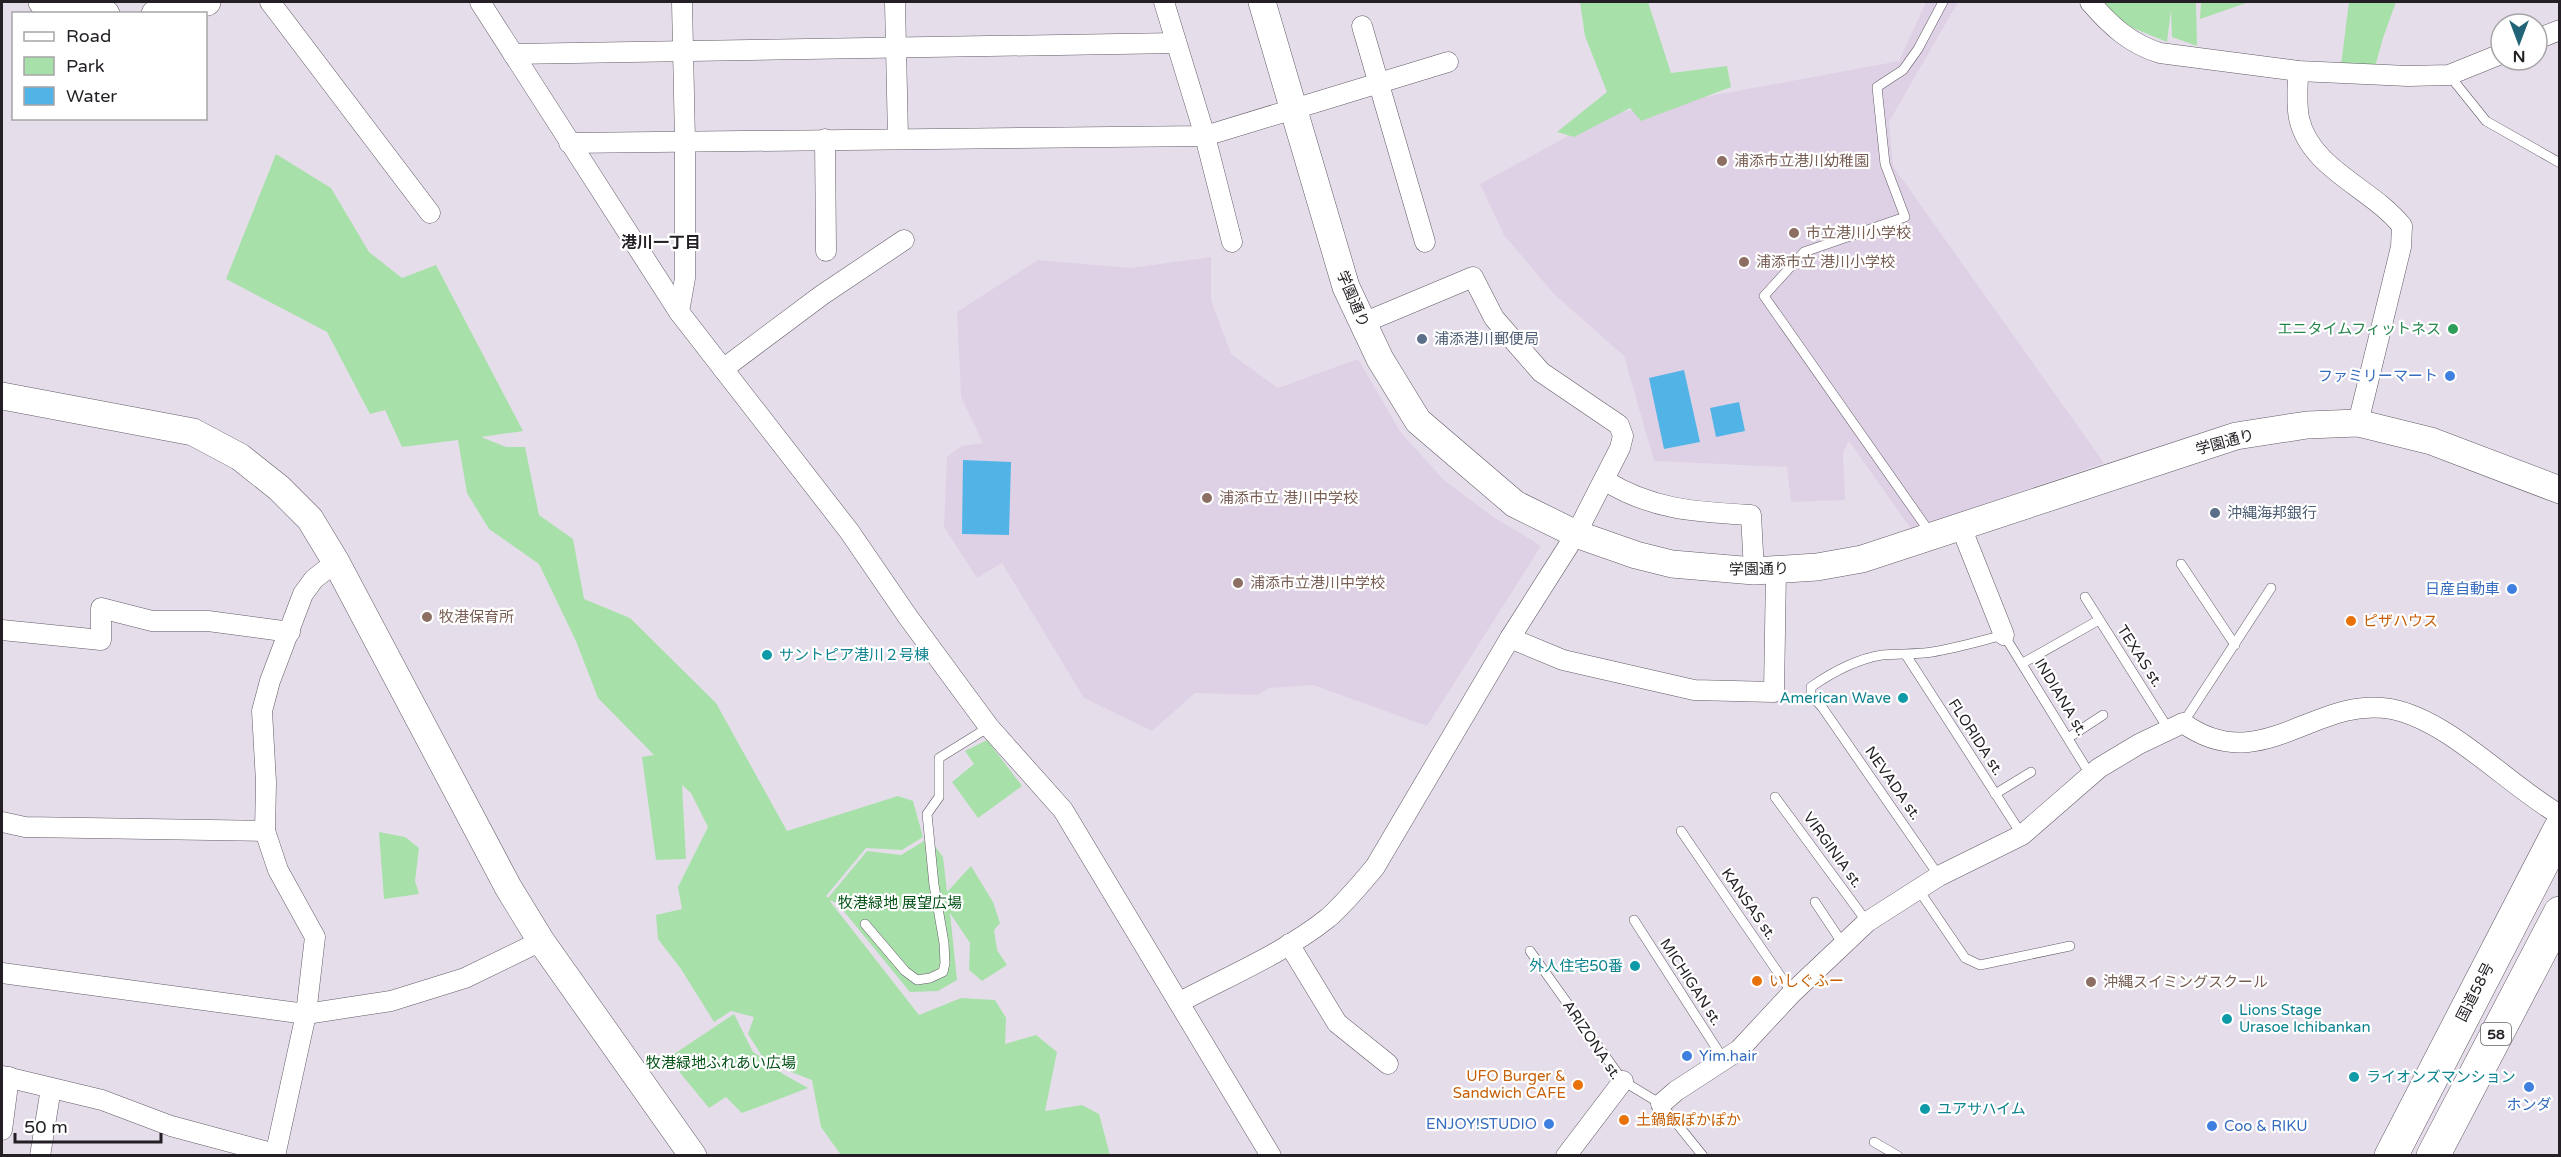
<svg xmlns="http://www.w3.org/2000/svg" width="2561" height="1157" viewBox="0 0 2561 1157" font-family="'Varela Round','Noto Sans JP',sans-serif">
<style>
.built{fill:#ded1e5}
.green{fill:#a7e1a9}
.water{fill:#52b4e6}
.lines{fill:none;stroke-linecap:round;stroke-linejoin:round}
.lane-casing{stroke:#625b66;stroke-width:10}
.street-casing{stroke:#625b66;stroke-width:21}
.secondary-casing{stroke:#625b66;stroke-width:28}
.highway-casing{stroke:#625b66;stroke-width:34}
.lane{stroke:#fff;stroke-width:9}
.street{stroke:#fff;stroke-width:20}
.secondary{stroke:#fff;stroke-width:27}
.highway{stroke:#fff;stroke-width:33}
.education-dot{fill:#8d6e63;stroke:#fff;stroke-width:2}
.leisure-dot{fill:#2e9e5b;stroke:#fff;stroke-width:2}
.service-dot{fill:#5c6f8a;stroke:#fff;stroke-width:2}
.shop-dot{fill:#3f7fe0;stroke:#fff;stroke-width:2}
.food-dot{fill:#e8710a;stroke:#fff;stroke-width:2}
.culture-dot{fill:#0f9aa8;stroke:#fff;stroke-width:2}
.labels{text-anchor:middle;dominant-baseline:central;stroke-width:4.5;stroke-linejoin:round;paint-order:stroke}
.shield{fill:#fff;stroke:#656266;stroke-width:1.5}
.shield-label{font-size:14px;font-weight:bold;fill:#231f24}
.education-label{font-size:15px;fill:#785e54;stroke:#fff;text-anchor:start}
.street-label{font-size:15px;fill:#231f24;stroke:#fff}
.leisure-label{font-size:15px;fill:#27864d;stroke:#fff;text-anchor:end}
.service-label{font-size:15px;fill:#4e5e75;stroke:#fff;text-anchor:start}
.shop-label{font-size:15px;fill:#366cbe;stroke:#fff;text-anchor:end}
.food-label{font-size:15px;fill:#c56008;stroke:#fff;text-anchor:start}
.culture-label{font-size:15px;fill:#0d838f;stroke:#fff;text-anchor:start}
.park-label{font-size:15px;fill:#025215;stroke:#fff}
.neighbourhood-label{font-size:16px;font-weight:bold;fill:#231f24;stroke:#fff}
</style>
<rect width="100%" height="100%" fill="#e6ddeb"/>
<!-- built -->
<g class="built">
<polygon points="1926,2 1958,2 1889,122 1893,166 2104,463 1911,529 1849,441 1843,453 1845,500 1791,502 1787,467 1654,461 1624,356 1554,294 1504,235 1480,184 1607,115 1899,61"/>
<polygon points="1211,257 1211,300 1231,354 1278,388 1358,359 1401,433 1444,480 1492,516 1541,546 1427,726 1313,685 1269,688 1258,695 1195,693 1152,731 1084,698 1002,563 977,578 944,527 947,457 961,446 983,443 961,397 957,312 1038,260 1130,268"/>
</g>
<!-- green -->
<g class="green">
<polygon points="1580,2 1648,2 1671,73 1727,66 1731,87 1641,121 1630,108 1574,137 1557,132 1607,92 1585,36"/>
<polygon points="2100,2 2196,2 2197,46 2172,37 2171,10 2167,42 2121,23"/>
<polygon points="2201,2 2249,2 2200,19"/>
<polygon points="2349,2 2396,2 2383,38 2375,67 2341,65"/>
<polygon points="276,154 331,188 369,252 402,278 436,265 523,431 481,437 506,447 525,447 539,515 573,539 584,599 630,618 716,703 787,831 898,796 913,801 923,837 902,850 866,848 826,896 828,898 867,851 901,855 929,838 943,857 947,892 971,866 993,902 1000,923 994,930 997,950 1007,965 982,981 969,970 970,943 950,913 957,980 938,991 910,992 837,903 829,900 919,1015 961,998 995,1000 1006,1018 1005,1044 1036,1035 1057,1052 1045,1111 1082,1105 1099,1114 1110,1155 841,1155 821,1127 812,1080 773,1065 783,1074 808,1088 742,1113 726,1097 709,1108 668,1058 734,1014 753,1052 764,1059 748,1034 754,1017 731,1011 714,1022 681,969 658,939 656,915 682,909 678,887 708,827 691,793 682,785 686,859 656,860 642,757 654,755 598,698 576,641 539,564 489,529 467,493 458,440 402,447 385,410 370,414 327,332 226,279"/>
<polygon points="987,740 1022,786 978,818 952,782 974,764 965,751"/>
<polygon points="379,832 405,837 419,848 415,881 419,894 384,899"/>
</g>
<!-- water -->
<g class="water">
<polygon points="1684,370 1700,442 1664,449 1649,378"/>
<polygon points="1739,402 1745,431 1716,437 1710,408"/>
<polygon points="963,460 1011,462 1009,535 962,534"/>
</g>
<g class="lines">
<defs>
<g id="lane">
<polyline points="2449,75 2486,121 2560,163"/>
<polyline points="1931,534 1764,296 1804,252 1905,217 1885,164 1877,87 1903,70 1918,49 1943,2"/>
<polyline points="2181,564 2235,645"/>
<polyline points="2085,597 2169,730"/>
<polyline points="1906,655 2022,835"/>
<polyline points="2023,663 2099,620"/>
<polyline points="2183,723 2271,588"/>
<polyline points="2068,738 2103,715"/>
<polyline points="1995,794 2031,772"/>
<polyline points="1775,797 1867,922"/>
<polyline points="1681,831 1792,993"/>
<path d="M1939,876L1822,707L1811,695V687C1831,673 1857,659 1882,655C1898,653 1916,655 1932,652C1957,648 1980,641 2004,635L2091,776"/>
<polyline points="1918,889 1965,958 1980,965 2070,946"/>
<polyline points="1815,902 1843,944"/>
<polyline points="1634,920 1724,1060"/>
<polyline points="865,924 905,971 917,980 930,978 943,972 945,963 944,943 934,885 927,814 939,797 939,758 989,727"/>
<polyline points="1530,951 1623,1081 1661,1104 1703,1156"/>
<polyline points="1874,1142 1898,1156"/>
</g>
<g id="street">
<polyline points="270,2 430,213"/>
<polyline points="480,2 679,312 849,531 908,617 989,727 1063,810 1271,1156"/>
<polyline points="895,2 898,138"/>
<polyline points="1164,2 1205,136 1232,242"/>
<path d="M2090,2C2110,25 2130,44 2160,53L2298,71L2408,76L2449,75L2501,54"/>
<polyline points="1362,26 1425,242"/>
<polyline points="2537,39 2560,30"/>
<polyline points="513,54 1176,43"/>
<path d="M2298,71C2298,86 2296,103 2299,118C2310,169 2372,188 2402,226L2401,247L2358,423"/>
<polyline points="825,139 826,251"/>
<polyline points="569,143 1205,136 1448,62"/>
<polyline points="679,312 685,278 685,141 682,2"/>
<polyline points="723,369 822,295 904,240"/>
<path d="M1604,480C1652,510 1696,512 1751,515L1754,571"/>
<polyline points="1961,527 2004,635"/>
<polyline points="2,630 101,640 101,608 152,621 208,621 290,632"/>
<polyline points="1510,638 1563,660 1694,690 1774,692 1776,571"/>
<polyline points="2,822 25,827 265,831"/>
<polyline points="1289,944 1337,1023 1388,1064"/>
<polyline points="2,973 306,1014 391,1001 465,978 541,941"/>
<path d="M1180,1002C1229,976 1284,953 1328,918C1345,903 1360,885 1375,867L1510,638L1576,534L1620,448L1623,436L1619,425L1541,372L1494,318L1473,277L1363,323"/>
<polyline points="2,1076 102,1100 171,1126 275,1154"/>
<path d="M1661,1104L1676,1091L1739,1050L1792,993L1867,922L1939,876L2022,835L2099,768L2139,744L2183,723C2261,779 2315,695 2391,709C2449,720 2508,785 2560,815"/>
<polyline points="2,1130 9,1077"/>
<polyline points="40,1156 51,1088"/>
<polyline points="275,1156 306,1014 315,937 278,870 265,831 266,782 262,711 270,681 303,594 314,579 336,562"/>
<polyline points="1566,1156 1623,1081"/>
</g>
<g id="secondary">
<polyline points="42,2 106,14"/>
<polyline points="1262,2 1346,287 1380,359 1418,421 1515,504 1576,534 1636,555 1672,564 1754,571 1817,567 1862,559 2236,436 2307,425 2358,423 2431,441 2560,490"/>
<polyline points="155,14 207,2"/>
<polyline points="2,396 193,432 240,457 279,488 310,519 336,562 508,887 541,941 693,1156"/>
</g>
<g id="highway">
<polyline points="2391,1156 2560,829"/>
<polyline points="2433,1156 2560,913"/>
</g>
</defs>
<!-- lane casing -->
<use href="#lane" class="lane-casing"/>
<!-- street casing -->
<use href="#street" class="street-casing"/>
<!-- secondary casing -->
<use href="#secondary" class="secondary-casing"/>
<!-- highway casing -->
<use href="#highway" class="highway-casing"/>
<!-- lane -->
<use href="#lane" class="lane"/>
<!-- street -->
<use href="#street" class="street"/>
<!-- secondary -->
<use href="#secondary" class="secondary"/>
<!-- highway -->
<use href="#highway" class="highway"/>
</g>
<!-- markers -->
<g class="education-dot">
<circle cx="1722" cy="161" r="6"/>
<circle cx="1794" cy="233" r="6"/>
<circle cx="1744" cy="262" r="6"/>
<circle cx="1207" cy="498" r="6"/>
<circle cx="1238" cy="583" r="6"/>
<circle cx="427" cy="617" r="6"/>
<circle cx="2091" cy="982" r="6"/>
</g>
<circle class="leisure-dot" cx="2453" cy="329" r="6"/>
<g class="service-dot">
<circle cx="1422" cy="339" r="6"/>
<circle cx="2215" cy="513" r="6"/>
</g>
<g class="shop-dot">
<circle cx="2450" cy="376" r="6"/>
<circle cx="2512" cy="589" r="6"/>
<circle cx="1687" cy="1056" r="6"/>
<circle cx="2529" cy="1087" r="6"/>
<circle cx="1549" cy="1124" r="6"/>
<circle cx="2212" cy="1126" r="6"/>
</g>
<g class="food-dot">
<circle cx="2351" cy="621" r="6"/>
<circle cx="1757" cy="981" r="6"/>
<circle cx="1578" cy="1085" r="6"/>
<circle cx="1624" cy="1120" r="6"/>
</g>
<g class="culture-dot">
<circle cx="767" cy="655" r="6"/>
<circle cx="1903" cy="698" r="6"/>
<circle cx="1635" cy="966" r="6"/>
<circle cx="2227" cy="1019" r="6"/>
<circle cx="2354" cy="1077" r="6"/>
<circle cx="1925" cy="1109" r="6"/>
</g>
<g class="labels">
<!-- shield labels -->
<rect class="shield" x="2481" y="1023" width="30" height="22" rx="4.5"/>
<g class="shield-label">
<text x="2496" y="1034">58</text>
</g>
<!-- education labels -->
<g class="education-label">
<text x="1734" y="161">浦添市立港川幼稚園</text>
<text x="1806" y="233">市立港川小学校</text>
<text x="1756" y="262">浦添市立 港川小学校</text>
<text x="1219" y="498">浦添市立 港川中学校</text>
<text x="1250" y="583">浦添市立港川中学校</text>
<text x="439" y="617">牧港保育所</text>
<text x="2103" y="982">沖縄スイミングスクール</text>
</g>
<!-- street labels -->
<g class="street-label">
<text transform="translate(1353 299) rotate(67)">学園通り</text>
<text transform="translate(2225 442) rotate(-15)">学園通り</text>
<text transform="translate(1759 569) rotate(-1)">学園通り</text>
<text transform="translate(2140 656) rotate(57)">TEXAS st.</text>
<text transform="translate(2061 697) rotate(59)">INDIANA st.</text>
<text transform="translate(1976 737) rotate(57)">FLORIDA st.</text>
<text transform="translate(1893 783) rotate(55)">NEVADA st.</text>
<text transform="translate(1833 850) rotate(54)">VIRGINIA st.</text>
<text transform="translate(1749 904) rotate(55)">KANSAS st.</text>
<text transform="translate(1691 982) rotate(57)">MICHIGAN st.</text>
<text transform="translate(2475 992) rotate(-63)">国道58号</text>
<text transform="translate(1592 1040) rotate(56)">ARIZONA st.</text>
</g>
<!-- leisure labels -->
<g class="leisure-label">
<text x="2441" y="329">エニタイムフィットネス</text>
</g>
<!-- service labels -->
<g class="service-label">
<text x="1434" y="339">浦添港川郵便局</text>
<text x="2227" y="513">沖縄海邦銀行</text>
</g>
<!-- shop labels -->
<g class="shop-label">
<text x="2438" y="376">ファミリーマート</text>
<text x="2500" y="589">日産自動車</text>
<text x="1699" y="1056" text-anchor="start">Yim.hair</text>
<text x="2529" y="1105" text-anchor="middle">ホンダ</text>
<text x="1537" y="1124">ENJOY!STUDIO</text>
<text x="2224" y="1126" text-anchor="start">Coo &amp; RIKU</text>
</g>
<!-- food labels -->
<g class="food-label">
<text x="2363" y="621">ピザハウス</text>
<text x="1769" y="981">いしぐふー</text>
<text x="1566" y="1076" text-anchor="end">UFO Burger &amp;<tspan x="1566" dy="17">Sandwich CAFE</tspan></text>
<text x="1636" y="1120">土鍋飯ぽかぽか</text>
</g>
<!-- culture labels -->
<g class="culture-label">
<text x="779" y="655">サントピア港川２号棟</text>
<text x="1891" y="698" text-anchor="end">American Wave</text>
<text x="1623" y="966" text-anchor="end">外人住宅50番</text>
<text x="2239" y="1010">Lions Stage<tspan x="2239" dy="17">Urasoe Ichibankan</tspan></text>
<text x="2366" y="1077">ライオンズマンション</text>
<text x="1937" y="1109">ユアサハイム</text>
</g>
<!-- park labels -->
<g class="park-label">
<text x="900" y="903">牧港緑地 展望広場</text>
<text x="721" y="1063">牧港緑地ふれあい広場</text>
</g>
<!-- neighbourhood labels -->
<g class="neighbourhood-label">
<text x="661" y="243">港川一丁目</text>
</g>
</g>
<!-- border -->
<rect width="2561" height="1157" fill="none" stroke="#231f24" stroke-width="6"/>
<!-- legend -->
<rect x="12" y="12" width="195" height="108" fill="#ffffff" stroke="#a7a5a7" stroke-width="1.5"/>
<rect x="24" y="32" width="30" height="9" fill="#ffffff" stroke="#a7a5a7" stroke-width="1.5"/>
<text x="66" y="42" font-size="18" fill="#231f24">Road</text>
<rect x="24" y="57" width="30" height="18" fill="#a7e1a9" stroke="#a7a5a7" stroke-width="1.5"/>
<text x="66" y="72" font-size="18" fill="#231f24">Park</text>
<rect x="24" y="87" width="30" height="18" fill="#52b4e6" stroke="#a7a5a7" stroke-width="1.5"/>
<text x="66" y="102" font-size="18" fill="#231f24">Water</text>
<!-- north arrow -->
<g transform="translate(2519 42) rotate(180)"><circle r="28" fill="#ffffff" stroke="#a7a5a7" stroke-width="1.5"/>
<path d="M0-4.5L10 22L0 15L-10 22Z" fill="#226477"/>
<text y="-9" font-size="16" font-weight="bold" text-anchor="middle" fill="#231f24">N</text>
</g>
<!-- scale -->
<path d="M15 1133v9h146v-9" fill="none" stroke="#231f24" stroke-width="3"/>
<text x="24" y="1133" font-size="18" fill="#231f24" stroke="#ffffff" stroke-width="4.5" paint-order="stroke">50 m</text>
</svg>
